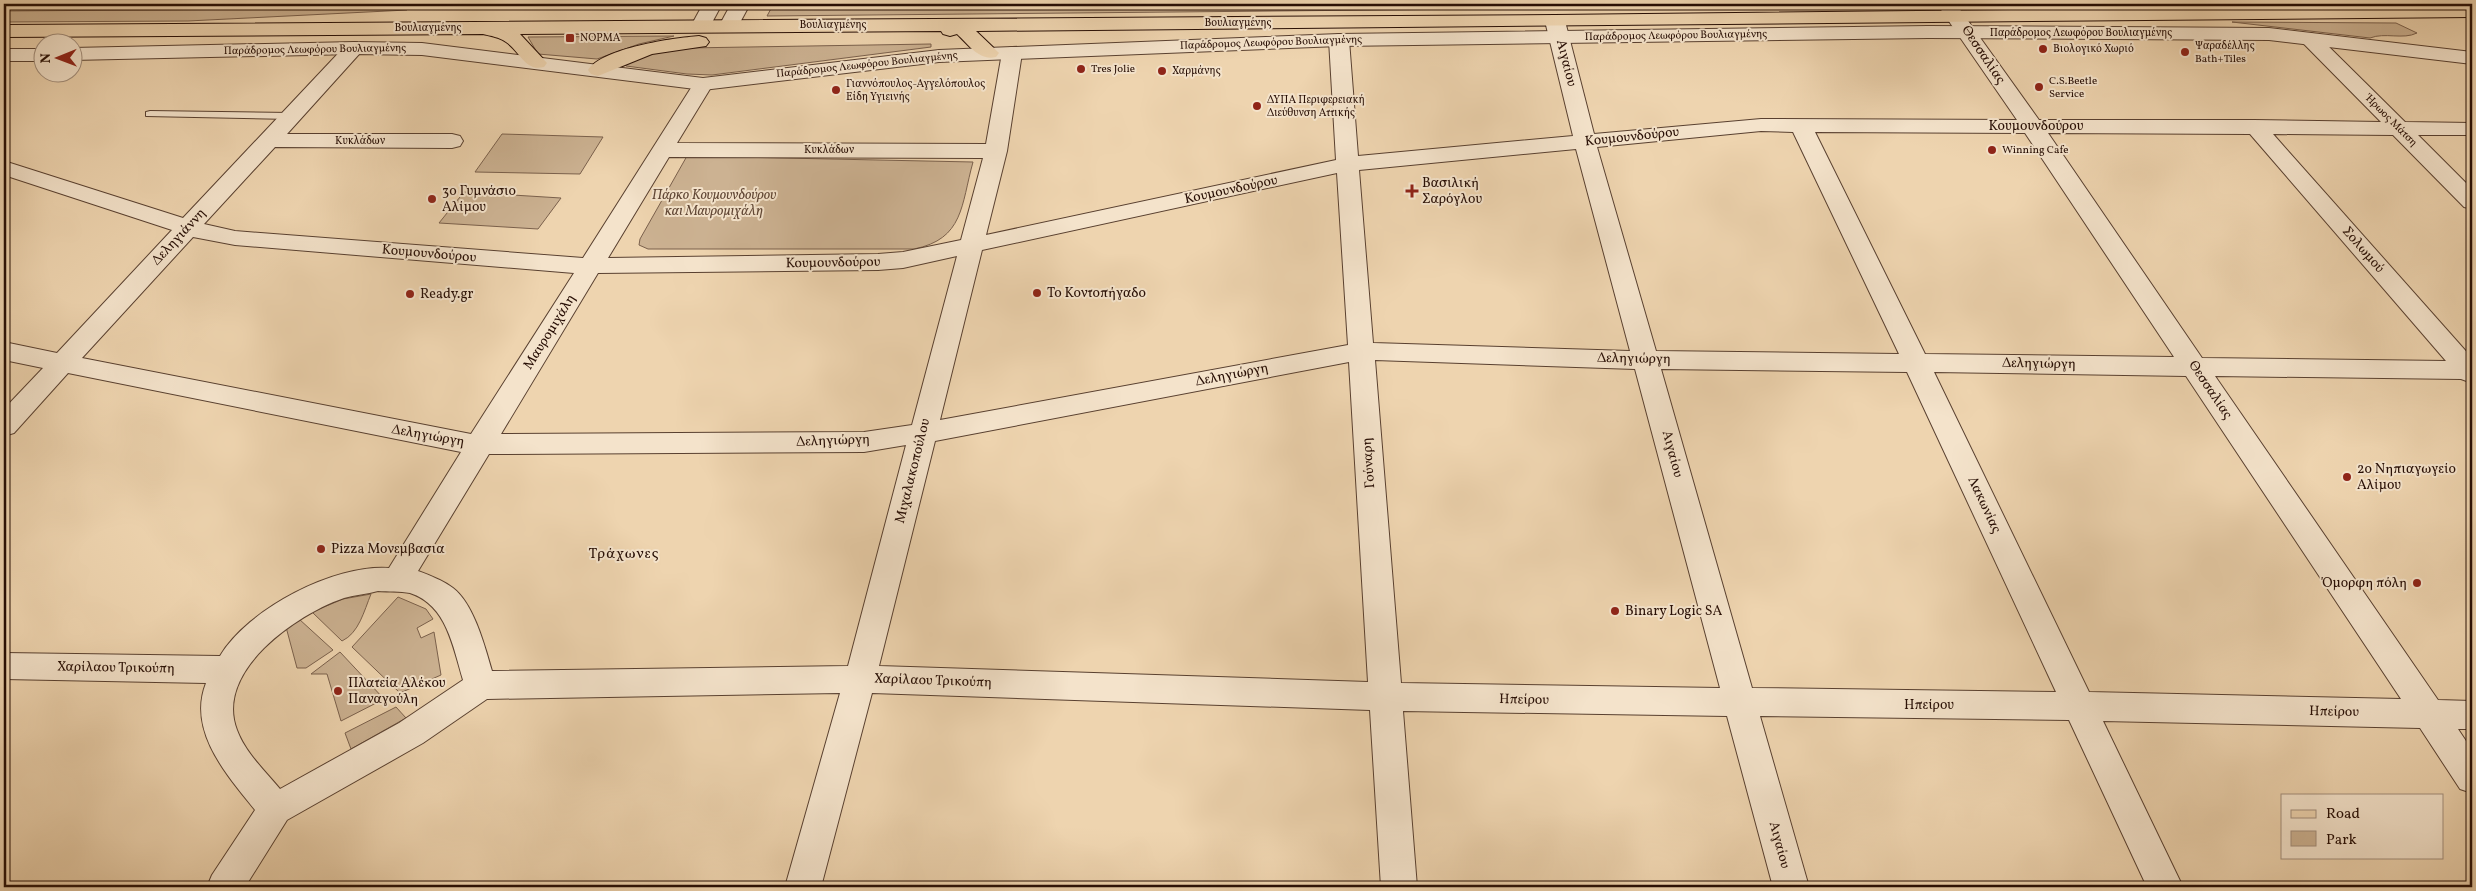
<svg xmlns="http://www.w3.org/2000/svg" width="2476" height="891" viewBox="0 0 2476 891" font-family="Vollkorn,serif">
<style>
.green{fill:#ccb292;stroke:#7a604c}
.lines{fill:none;stroke-linecap:round;stroke-linejoin:round}
.service-casing{stroke:#594030;stroke-width:2}
.minor-casing{stroke:#594030;stroke-width:2}
.tertiary-casing{stroke:#594030;stroke-width:2}
.primary-casing{stroke:#270e05;stroke-width:2}
.service{fill:#f4e3cb;fill-rule:evenodd}
.minor{fill:#f4e3cb;fill-rule:evenodd}
.tertiary{fill:#f4e3cb;fill-rule:evenodd}
.primary{fill:#eed4af;fill-rule:evenodd}
.poi-dot{fill:#8f2418;stroke:#f4e3cb;stroke-width:2}
.labels{text-anchor:middle;dominant-baseline:central;stroke-width:4;stroke-linejoin:round;paint-order:stroke}
.far-street-label{font-size:11px;fill:#270e05;stroke:#f4e3cb}
.far-poi-label{font-size:11px;fill:#270e05;stroke:#f4e3cb;text-anchor:start}
.street-label{font-size:14px;fill:#270e05;stroke:#f4e3cb}
.poi-label{font-size:14px;fill:#270e05;stroke:#f4e3cb;text-anchor:start}
.park-label{font-size:14px;font-style:italic;fill:#614736;stroke:#f4e3cb}
.neighbourhood-label{font-size:15px;letter-spacing:1px;fill:#270e05;stroke:#f4e3cb}
</style>
<rect width="100%" height="100%" fill="#eed4af"/>
<filter id="stains"><feTurbulence type="fractalNoise" baseFrequency=".004" numOctaves="4"/><feColorMatrix values="0 0 0 0 .2 0 0 0 0 .09 0 0 0 0 .02 0 0 0 .5 -.17"/></filter>
<radialGradient id="worn" r=".72"><stop offset=".6" stop-color="#630" stop-opacity="0"/><stop offset="1" stop-color="#630" stop-opacity=".3"/></radialGradient>
<!-- green -->
<g class="green">
<polygon points="908,4 1758,4 1681,7 767,16 773,5"/>
<polygon points="409,8 407,10 188,21 4,22 4,11"/>
<path d="M2232,22L2396,23L2417,33C2403,40 2385,32 2370,38Z"/>
<polygon points="674,36 639,44 597,59 538,54 528,37"/>
<polygon points="931,44 931,47 712,75 687,74 626,66 625,64 638,56 687,48"/>
<polygon points="502,134 603,137 580,174 475,172"/>
<path d="M687,156L973,162C961,205 964,239 914,249H648L639,245L640,239Z"/>
<polygon points="464,192 561,198 538,229 439,223"/>
<path d="M371,594C364,611 359,633 342,641L312,612L343,599Z"/>
<polygon points="398,597 426,609 433,619 417,628 421,638 434,632 441,675 400,693 352,647"/>
<polygon points="299,619 333,650 306,668 297,668 286,627"/>
<polygon points="340,652 384,699 341,721 327,674 311,674"/>
<polygon points="396,707 406,718 351,749 345,733"/>
</g>
<g class="lines">
<defs>
<polygon id="service" points="150,111 291,113 296,116 291,119 146,116 146,112"/>
<path id="minor" d="M1937,4H1956L2039,120H2254L2381,122L2303,43L2300,39L2303,35L2310,33L2317,35L2405,122L2472,123V135H2418L2472,189V209L2464,207L2393,135L2273,134L2472,358V383L2461,379L2215,376L2438,700L2472,701V729H2458L2472,750V793L2460,789L2420,728L2103,721L2183,887H2147L2069,720L1760,716L1809,887H1773L1727,716L1403,711L1417,887H1381L1370,710L872,693L821,887H785L840,693L487,699L423,743L287,820L245,887H207L212,875L255,810C227,775 187,731 206,683L4,679V653L220,656C248,609 334,564 389,568L461,452L68,373L14,433L4,436V409L43,368L4,360V342L57,353L172,230L4,175V161L183,218L347,44L354,42L361,44L364,48L361,52L287,134H452L460,136L463,141L460,146L452,148L275,147L204,224L235,231L583,258L696,80L703,78L710,80L713,84L677,143L986,144L1002,53L1005,49L1012,47L1019,49L1022,53L1007,151L986,235L1336,160L1329,40L1332,36L1339,34L1346,36L1349,40L1358,156L1573,136L1545,21L1548,17H1562L1565,21L1594,134L1761,119L2017,120ZM1761,131L1793,132L1899,354L1656,351L1597,147ZM1815,132L2025,133L2174,357L1925,354ZM2048,133L2250,134L2446,361L2202,358ZM1576,149L1630,351L1373,343L1359,170ZM669,157L983,158L961,240L903,252L878,254L608,258ZM1337,173L1348,345L940,420L982,250ZM193,237L235,245L574,273L471,434L82,358ZM957,256L912,425L864,432L501,434L598,273L878,270L903,268ZM1375,360L1635,369L1720,688L1401,683ZM1349,362L1368,682L879,666L935,441ZM1661,369L1907,372L2056,692L1752,688ZM1934,372L2186,376L2401,699L2089,692ZM906,445L848,666L492,671C485,647 474,604 453,588C444,581 429,575 418,571L489,454L864,452ZM378,591C388,592 400,591 410,593C447,605 453,647 463,680L399,723L280,789C265,771 245,752 237,730C214,671 297,614 344,598C355,595 367,594 378,591Z"/>
<g id="tertiary">
<polygon points="703,4 722,4 708,30 694,30 691,26"/>
<polygon points="731,4 750,4 736,30 722,30 719,26"/>
<polygon points="1928,26 2269,28 2472,52 2472,64 2269,40 1928,38 1339,46 939,62 703,90 422,55 354,54 72,60 72,48 354,42 422,43 703,78 939,50 1339,34"/>
<rect x="4" y="49" width="38" height="12"/>
</g>
<g id="primary">
<path d="M2472,5V17L976,31L999,53L996,57C979,61 969,45 957,34L950,36L943,34L941,31L520,34L547,63L544,67C525,72 520,51 506,42C499,37 491,36 483,34L4,37V25L1555,15Z"/>
<path d="M699,36L706,38L709,42L706,46L652,54L598,76L591,74L588,70C603,48 673,38 699,36Z"/>
</g>
</defs>
<!-- service casing -->
<use href="#service" class="service-casing"/>
<!-- minor casing -->
<use href="#minor" class="minor-casing"/>
<!-- tertiary casing -->
<use href="#tertiary" class="tertiary-casing"/>
<!-- primary casing -->
<use href="#primary" class="primary-casing"/>
<!-- service -->
<use href="#service" class="service"/>
<!-- minor -->
<use href="#minor" class="minor"/>
<!-- tertiary -->
<use href="#tertiary" class="tertiary"/>
<!-- primary -->
<use href="#primary" class="primary"/>
</g>
<!-- markers -->
<g class="poi-dot">
<rect x="565" y="33" width="10" height="10" rx="2.5"/>
<circle cx="2043" cy="49" r="5"/>
<circle cx="2185" cy="52" r="5"/>
<circle cx="1081" cy="69" r="5"/>
<circle cx="1162" cy="71" r="5"/>
<circle cx="2039" cy="87" r="5"/>
<circle cx="836" cy="90" r="5"/>
<circle cx="1257" cy="106" r="5"/>
<circle cx="1992" cy="150" r="5"/>
<path d="M1409.5 183.5h5v5h5v5h-5v5h-5v-5h-5v-5h5z"/>
<circle cx="432" cy="199" r="5"/>
<circle cx="1037" cy="293" r="5"/>
<circle cx="410" cy="294" r="5"/>
<circle cx="2347" cy="477" r="5"/>
<circle cx="321" cy="549" r="5"/>
<circle cx="2417" cy="583" r="5"/>
<circle cx="1615" cy="611" r="5"/>
<circle cx="338" cy="691" r="5"/>
</g>
<g class="labels">
<!-- far-street labels -->
<g class="far-street-label">
<text x="1238" y="23">Βουλιαγμένης</text>
<text x="833" y="25">Βουλιαγμένης</text>
<text x="428" y="28">Βουλιαγμένης</text>
<text x="2081" y="33">Παράδρομος Λεωφόρου Βουλιαγμένης</text>
<text transform="translate(1676 36) rotate(-1)">Παράδρομος Λεωφόρου Βουλιαγμένης</text>
<text transform="translate(1271 43) rotate(-2)">Παράδρομος Λεωφόρου Βουλιαγμένης</text>
<text transform="translate(315 50) rotate(-1)">Παράδρομος Λεωφόρου Βουλιαγμένης</text>
<text transform="translate(867 65) rotate(-6)">Παράδρομος Λεωφόρου Βουλιαγμένης</text>
<text transform="translate(2391 121) rotate(45)">Ήρωος Μάτση</text>
<text x="360" y="141">Κυκλάδων</text>
<text x="829" y="150">Κυκλάδων</text>
</g>
<!-- far-poi labels -->
<g class="far-poi-label">
<text x="580" y="38">ΝΟΡΜΑ</text>
<text x="2195" y="46">Ψαραδέλλης<tspan x="2195" dy="13">Bath+Tiles</tspan></text>
<text x="2053" y="49">Βιολογικό Χωριό</text>
<text x="1091" y="69">Tres Jolie</text>
<text x="1172" y="71">Χαρμάνης</text>
<text x="2049" y="81">C.S.Beetle<tspan x="2049" dy="13">Service</tspan></text>
<text x="846" y="84">Γιαννόπουλος-Αγγελόπουλος<tspan x="846" dy="13">Είδη Υγιεινής</tspan></text>
<text x="1267" y="100">ΔΥΠΑ Περιφερειακή<tspan x="1267" dy="13">Διεύθυνση Αττικής</tspan></text>
<text x="2002" y="150">Winning Cafe</text>
</g>
<!-- street labels -->
<g class="street-label">
<text transform="translate(1983 55) rotate(56)">Θεσσαλίας</text>
<text transform="translate(1566 63) rotate(76)">Αιγαίου</text>
<text x="2036" y="126">Κουμουνδούρου</text>
<text transform="translate(1632 137) rotate(-6)">Κουμουνδούρου</text>
<text transform="translate(1231 190) rotate(-12)">Κουμουνδούρου</text>
<text transform="translate(179 237) rotate(-47)">Δεληγιάννη</text>
<text transform="translate(2363 250) rotate(49)">Σολωμού</text>
<text transform="translate(429 254) rotate(5)">Κουμουνδούρου</text>
<text transform="translate(833 263) rotate(-1)">Κουμουνδούρου</text>
<text transform="translate(550 332) rotate(-58)">Μαυρομιχάλη</text>
<text transform="translate(1634 359) rotate(1)">Δεληγιώργη</text>
<text transform="translate(2039 364) rotate(1)">Δεληγιώργη</text>
<text transform="translate(1232 375) rotate(-11)">Δεληγιώργη</text>
<text transform="translate(2210 390) rotate(56)">Θεσσαλίας</text>
<text transform="translate(428 436) rotate(10)">Δεληγιώργη</text>
<text transform="translate(833 441) rotate(-2)">Δεληγιώργη</text>
<text transform="translate(1672 454) rotate(75)">Αιγαίου</text>
<text transform="translate(1369 463) rotate(-94)">Γούναρη</text>
<text transform="translate(913 471) rotate(-76)">Μιχαλακοπούλου</text>
<text transform="translate(1984 505) rotate(65)">Λακωνίας</text>
<text transform="translate(116 668) rotate(1)">Χαρίλαου Τρικούπη</text>
<text transform="translate(933 681) rotate(2)">Χαρίλαου Τρικούπη</text>
<text transform="translate(1524 700) rotate(1)">Ηπείρου</text>
<text x="1929" y="705">Ηπείρου</text>
<text transform="translate(2334 712) rotate(1)">Ηπείρου</text>
<text transform="translate(1779 845) rotate(75)">Αιγαίου</text>
</g>
<!-- poi labels -->
<g class="poi-label">
<text x="1422" y="183">Βασιλική<tspan x="1422" dy="16">Σαρόγλου</tspan></text>
<text x="442" y="191">3ο Γυμνάσιο<tspan x="442" dy="16">Αλίμου</tspan></text>
<text x="1047" y="293">Το Κοντοπήγαδο</text>
<text x="420" y="294">Ready.gr</text>
<text x="2357" y="469">2ο Νηπιαγωγείο<tspan x="2357" dy="16">Αλίμου</tspan></text>
<text x="331" y="549">Pizza Μονεμβασια</text>
<text x="2407" y="583" text-anchor="end">Όμορφη πόλη</text>
<text x="1625" y="611">Binary Logic SA</text>
<text x="348" y="683">Πλατεία Αλέκου<tspan x="348" dy="16">Παναγούλη</tspan></text>
</g>
<!-- park labels -->
<g class="park-label">
<text x="714" y="195">Πάρκο Κουμουνδούρου<tspan x="714" dy="16">και Μαυρομιχάλη</tspan></text>
</g>
<!-- neighbourhood labels -->
<g class="neighbourhood-label">
<text x="624" y="554">Τράχωνες</text>
</g>
</g>
<!-- margin -->
<rect width="2476" height="891" fill="none" stroke="#eed4af" stroke-width="20"/>
<rect x="5" y="5" width="2466" height="881" fill="none" stroke="#270e05" stroke-width="2.5"/>
<rect x="10" y="10" width="2456" height="871" fill="none" stroke="#270e05"/>
<!-- legend -->
<rect x="2281" y="794" width="162" height="65" fill="#f4e3cb" stroke="#a28e7c"/>
<rect x="2291" y="810" width="25" height="8" fill="#eed4af" stroke="#a28e7c"/>
<text x="2326" y="818" font-size="15" fill="#270e05">Road</text>
<rect x="2291" y="831" width="25" height="15" fill="#ccb292" stroke="#a28e7c"/>
<text x="2326" y="844" font-size="15" fill="#270e05">Park</text>
<!-- north arrow -->
<g transform="translate(58 58) rotate(269)"><circle r="24" fill="#f4e3cb" stroke="#a28e7c"/>
<path d="M0-4L9 19L0 12L-9 19Z" fill="#8f2418"/>
<text y="-8" font-size="14" font-weight="bold" text-anchor="middle" fill="#270e05">N</text>
</g>
<rect width="100%" height="100%" filter="url(#stains)"/>
<rect width="100%" height="100%" fill="url(#worn)"/>
</svg>
